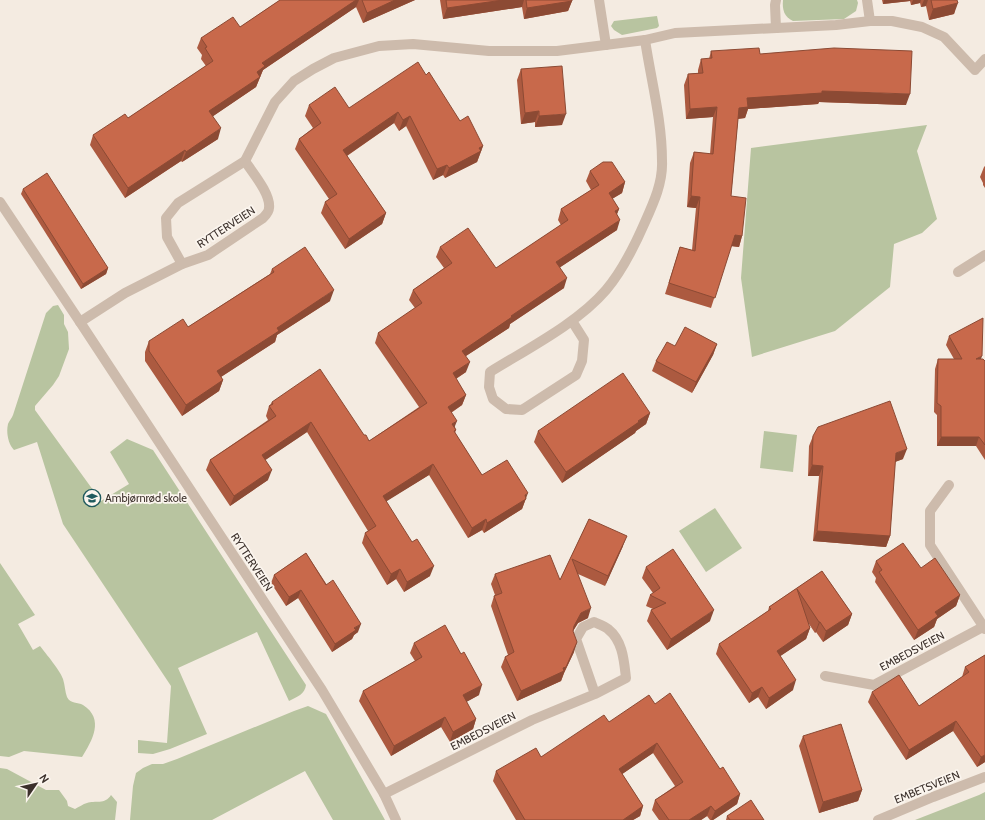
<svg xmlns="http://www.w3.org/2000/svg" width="985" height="820" viewBox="0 0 985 820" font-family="Cabin,sans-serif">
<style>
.green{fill:#b8c4a0}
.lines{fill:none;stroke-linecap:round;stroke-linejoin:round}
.minor{stroke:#cdbbac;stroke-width:10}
.wall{fill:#ac5a40}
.shaded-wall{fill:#8c4a34}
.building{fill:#c8694b;stroke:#8c4a34}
.labels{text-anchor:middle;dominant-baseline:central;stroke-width:3.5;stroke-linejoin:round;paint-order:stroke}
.street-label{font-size:11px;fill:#3b302b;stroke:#fbf5ee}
.poi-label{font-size:11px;fill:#3b302b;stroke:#fbf5ee;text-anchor:start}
</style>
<rect width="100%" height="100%" fill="#f4ebe1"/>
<!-- green -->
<g class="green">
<path d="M783,0H857L858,3L856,11L844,19L793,21C784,17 782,9 783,0Z"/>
<polygon points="657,16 659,26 657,28 622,35 614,30 611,26 614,21"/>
<polygon points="927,125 917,151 937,219 922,233 894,244 890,287 835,331 752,357 741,278 751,148"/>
<path d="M58,305L64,315V324L68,332L69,349L59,376L53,385L35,406V410L101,501L129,484L110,452L127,439L153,450L306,685C305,694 297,697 289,701L257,632L178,668L207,734L170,749L153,754L138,753V740L167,743L171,686L63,524L37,442L14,450C8,444 6,432 8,424C9,421 12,418 13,415L46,313L53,306Z"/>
<polygon points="764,431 797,435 793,472 760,468"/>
<polygon points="715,508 742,548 706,572 679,531"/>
<path d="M0,563L35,615L18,624L33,650L40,646C46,654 60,670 63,679C65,685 65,692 67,697C70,704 78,702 83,705C105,719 92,741 82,757L24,751L9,757L0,756Z"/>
<polygon points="308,706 326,714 385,820 333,820 305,771 212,820 130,820 133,786 136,773 143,768 152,764 163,764 177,759 294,711"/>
<path d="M0,768L7,769L46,790H59L67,801L68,806L75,809C79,807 83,804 87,803C95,800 105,805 111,795L117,802L115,820H0Z"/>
<polygon points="985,792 985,820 915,820 979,795"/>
</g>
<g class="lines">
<!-- minor -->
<g class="minor">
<polyline points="599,0 606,45"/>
<polyline points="867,0 870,21"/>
<polyline points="776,28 775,5 776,0"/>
<polyline points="0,202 80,322 322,690 384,794 396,820"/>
<polyline points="182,264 167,237 166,218 178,203 245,161 275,102 294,81 313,69 334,58 379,46 413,44 489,51 557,51 645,40 675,33 836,25 870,21 892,21 922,27 944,37 975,70 985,59"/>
<polyline points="958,272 985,255"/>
<path d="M572,321L584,340L582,361L576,375L522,410L506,409L493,399L489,387L490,372C527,349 578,323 606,290C623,270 635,245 645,222C654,202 663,182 662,161C662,120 651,80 645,40"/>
<path d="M80,322L125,293L182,264L208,255L263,218C266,215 269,212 269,208C271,194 252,172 245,161"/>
<polyline points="949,485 930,511 930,545 985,629"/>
<polyline points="825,676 874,685 983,627"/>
<path d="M384,794L532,720L595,694L626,678C624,661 623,641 608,629C604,626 598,624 594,622L583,627L576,639L595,694"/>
<polyline points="878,820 933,797 985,777"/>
</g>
</g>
<!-- wall -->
<g class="wall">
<polygon points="280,0 415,0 363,23 356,7 263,70 256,87 213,116 218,139 182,162 181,161 125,198 90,145 93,135 128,118 206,66 201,59 202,55 197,48 201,38 240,27"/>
<polygon points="440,0 572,0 572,1 568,11 524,19 522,7 443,19"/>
<polygon points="882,0 957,0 954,14 929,20 926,6 921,7 920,3 911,5 910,1 883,4"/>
<polygon points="711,51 760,54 906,105 819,102 818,104 748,109 745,118 738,119 731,196 742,236 739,247 731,246 711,308 665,294 680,247 692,250 696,208 687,207 690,163 694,152 710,154 713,117 686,119 684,85 688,74 698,73 698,70 701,59 709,59"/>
<polygon points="521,69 562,125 535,127 535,122 521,124 517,80"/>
<polygon points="426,75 460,121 483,146 477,162 445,178 443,175 433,180 406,126 399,131 394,123 347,156 386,213 382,224 345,249 321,213 325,202 329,199 295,149 299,139 313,128 305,116 309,105 349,108"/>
<polygon points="985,166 985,188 983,185 983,183 980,177 984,167"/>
<polygon points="590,171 625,182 622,193 612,199 619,209 617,214 617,230 560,267 564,288 510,324 509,328 466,356 466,372 456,379 466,395 462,405 451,413 455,427 456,430 455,433 482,475 526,498 522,509 484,533 482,530 468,538 429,475 386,501 430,576 404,592 396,579 387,585 362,543 365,533 368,531 307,432 265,460 268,480 230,506 206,470 210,460 268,420 266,416 269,406 270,405 272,402 364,435 369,441 419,407 375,343 378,333 415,308 409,300 413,290 444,268 436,257 440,247 496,268 561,225 558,220 561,209 591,190 586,181"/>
<polygon points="23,189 108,268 106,274 81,289 21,194"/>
<polygon points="272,269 330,301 277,335 275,342 221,377 223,380 219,391 182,416 145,361 145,352 149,341 188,327 270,274"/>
<polygon points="949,336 981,359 985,361 985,460 976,446 937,446 937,415 934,412 935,369 938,359 954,359 946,345"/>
<polygon points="717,344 713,355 692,393 652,371 656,361 675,346"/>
<polygon points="650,413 646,424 636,431 635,433 562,483 534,442 538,431"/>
<polygon points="813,436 903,459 895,462 890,536 886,547 813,541 819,476 808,476 809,446"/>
<polygon points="589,519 623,546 605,586 578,574 588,618 578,623 573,631 574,652 564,673 561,681 517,701 501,667 505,657 508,655 491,606 494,596 495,595 491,584 495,574 560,580"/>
<polygon points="306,553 358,632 354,635 352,639 332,652 298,598 286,606 271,583 274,575"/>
<polygon points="876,561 921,568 960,595 956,606 937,619 934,627 914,640 875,582 876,578 872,572"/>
<polygon points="646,567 710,621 667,650 647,621 651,610 653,609 646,606 650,595 653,593 642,578"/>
<polygon points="822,571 852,614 848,625 823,642 816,632 815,633 807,621 810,628 806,639 780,656 793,690 766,709 758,697 749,703 716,654 719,644 768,611 769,607"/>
<polygon points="414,643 479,695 466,702 476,719 473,729 450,742 441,727 391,756 359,701 363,691 415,661 410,653"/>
<polygon points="985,655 985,762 977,767 953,731 906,760 868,702 872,692 919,706 962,677 965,667"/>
<polygon points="655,704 720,769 740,794 737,804 713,820 710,820 707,816 701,820 659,820 652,810 655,800 675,786 653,753 622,774 643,806 640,816 633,820 516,820 493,781 496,771 541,757 609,722"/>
<polygon points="803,736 862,790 858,801 819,813 799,746"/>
<polygon points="727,816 764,820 726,820"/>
</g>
<!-- shaded-wall -->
<g class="shaded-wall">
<polygon points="356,0 359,0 356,7 263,70 256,87 206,121 209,111 257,72 262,63"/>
<polygon points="395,0 415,0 363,23 367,13"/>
<polygon points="503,0 524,0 522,7 443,19 447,8"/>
<polygon points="884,0 911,0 910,1 883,4"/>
<polygon points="913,0 921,0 920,3 911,5"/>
<polygon points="924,0 928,0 926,6 921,7"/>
<polygon points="572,1 568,11 524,19 527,8"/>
<polygon points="958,3 954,14 929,20 933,9"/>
<polygon points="822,91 910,94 906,105 819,102 818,104 748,109 745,118 735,119 739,108 747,98"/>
<polygon points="717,107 713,117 686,119 690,109"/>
<polygon points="539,111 535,122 521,124 525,113"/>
<polygon points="398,112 394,123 339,161 343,150"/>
<polygon points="566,114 562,125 535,127 539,116"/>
<polygon points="410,116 406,126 399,131 403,120"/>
<polygon points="221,128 218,139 182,162 186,152"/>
<polygon points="483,146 477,162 445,178 449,168"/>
<polygon points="185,150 181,161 125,198 128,188"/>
<polygon points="447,165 443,175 433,180 437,169"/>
<polygon points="625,182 622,193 605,203 609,193"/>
<polygon points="691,196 700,197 696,208 687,207"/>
<polygon points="619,209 615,219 615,211"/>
<polygon points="386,213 382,224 345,249 349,239"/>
<polygon points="620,220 617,230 553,272 556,262"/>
<polygon points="735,235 742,236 739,247 731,246"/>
<polygon points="108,268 106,274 81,289 83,284"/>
<polygon points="567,278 564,288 510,324 509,328 458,361 462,351 511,316"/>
<polygon points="334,290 330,301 277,335 275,342 213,382 217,371 277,328"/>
<polygon points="717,344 713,355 692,393 696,382"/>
<polygon points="982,356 979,365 976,359"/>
<polygon points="470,362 466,372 449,383 453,373"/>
<polygon points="223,380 219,391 182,416 186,405"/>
<polygon points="466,395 462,405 444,417 448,407"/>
<polygon points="650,413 646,424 636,431 635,433 562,483 566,472"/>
<polygon points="457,421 453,431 452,424"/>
<polygon points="311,422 307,432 258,465 262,455"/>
<polygon points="941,437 979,437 976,446 937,446"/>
<polygon points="907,449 903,459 892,463 896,453"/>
<polygon points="433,464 429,475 379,506 383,496"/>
<polygon points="812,465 823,466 819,476 808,476"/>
<polygon points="272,470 268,480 230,506 234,496"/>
<polygon points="528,493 522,509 484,533 487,523"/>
<polygon points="486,519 482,530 468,538 472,528"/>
<polygon points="817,531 890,536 886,547 813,541"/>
<polygon points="627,536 623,546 605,586 608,576"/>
<polygon points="434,566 430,576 404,592 407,582"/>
<polygon points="400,569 396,579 387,585 391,574"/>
<polygon points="301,590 298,598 286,606 289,597"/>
<polygon points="960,595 956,606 937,619 934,627 914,640 918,630 935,612"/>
<polygon points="591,608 588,618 578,623 570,636 574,626 581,613"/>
<polygon points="714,610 710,621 667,650 671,639"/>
<polygon points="852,614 848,625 823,642 826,631"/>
<polygon points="819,622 820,622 816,632 815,633"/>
<polygon points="361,624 358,632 354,635 352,639 332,652 335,644 354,628"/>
<polygon points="810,628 806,639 773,661 777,651"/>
<polygon points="577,642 574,652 564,673 561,681 517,701 521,691"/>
<polygon points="796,680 793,690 766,709 769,698"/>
<polygon points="482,685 479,695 459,706 463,695"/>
<polygon points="762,687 758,697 749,703 752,693"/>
<polygon points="445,717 441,727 391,756 394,746"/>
<polygon points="476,719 473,729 450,742 453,732"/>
<polygon points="956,721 953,731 906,760 909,750"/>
<polygon points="657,743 653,753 615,779 619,769"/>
<polygon points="985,755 985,762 977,767 981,757"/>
<polygon points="862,790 858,801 819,813 823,802"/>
<polygon points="740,794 737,804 713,820 711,820 715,811"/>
<polygon points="643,806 640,816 633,820 623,820"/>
<polygon points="711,806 707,816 701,820 689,820"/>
</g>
<!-- building -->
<g class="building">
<polygon points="280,0 356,0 262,63 265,66 257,72 260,77 209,111 221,128 186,152 185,150 128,188 93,135 125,114 128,118 213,61 205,48 207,47 201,38 233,17 240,27"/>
<polygon points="362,0 395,0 367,13"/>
<polygon points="446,0 503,0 447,8"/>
<polygon points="526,0 572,0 572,1 527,8"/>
<polygon points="931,0 957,0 958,3 933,9"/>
<polygon points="759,48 760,54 834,48 912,51 910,94 822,91 822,93 747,98 748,107 739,108 731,196 746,198 742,236 735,235 715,298 669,283 680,247 695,251 700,197 691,196 694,152 713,154 717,107 690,109 688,74 703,73 701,59 712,58 711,51"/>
<polygon points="418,62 426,75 429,72 460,121 468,116 483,146 479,148 481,151 449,168 447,165 437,169 410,116 403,120 398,112 343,150 386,213 349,239 325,202 337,194 299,139 321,123 309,105 335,87 349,108"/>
<polygon points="562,66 566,114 539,116 539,111 525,113 521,69"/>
<polygon points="603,162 612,162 625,182 609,193 619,209 615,211 620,220 556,262 567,278 511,316 512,317 462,351 470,362 453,373 466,395 448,407 457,421 452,424 456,430 454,431 482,475 507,460 528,493 525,495 526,499 487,523 486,519 472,528 433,464 383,496 412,542 417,539 434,566 407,582 400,569 391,574 365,533 376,526 311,422 262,455 272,470 234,496 210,460 276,416 269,406 273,404 272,402 320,369 364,435 366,435 369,441 427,403 378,333 422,303 413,290 452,263 440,247 468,228 496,268 568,220 561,209 599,185 590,171"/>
<polygon points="47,173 108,268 83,284 23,189"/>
<polygon points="305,247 334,290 277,328 279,331 217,371 223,380 186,405 149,351 149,341 183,319 188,327 274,272 272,269"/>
<polygon points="983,318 982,356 976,359 983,359 985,361 985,445 979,437 941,437 941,406 937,403 938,359 962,359 949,336"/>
<polygon points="685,327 717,344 696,382 656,361 667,342 675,346"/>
<polygon points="623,373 650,413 638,421 639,422 566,472 538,431"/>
<polygon points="890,401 907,449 896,453 890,536 817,531 823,466 812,465 813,436 818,427"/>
<polygon points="589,519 627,536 608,576 572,559 591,608 581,613 574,626 573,631 577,642 566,667 563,668 564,671 521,691 505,657 514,652 494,596 502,593 495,574 550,555 560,580"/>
<polygon points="903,543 921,568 935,558 960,595 935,612 938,616 918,630 879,572 882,570 876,561"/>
<polygon points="673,549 714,610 671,639 651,610 666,603 650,595 660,588 646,567"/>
<polygon points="306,553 326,585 333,580 361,624 354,628 356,630 335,644 301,590 289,597 274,575"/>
<polygon points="822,571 852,614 826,631 820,622 819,622 797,589 810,628 777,651 796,680 769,698 762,687 752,693 719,644 771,609 769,607"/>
<polygon points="445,625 461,654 464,652 482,685 463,695 476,719 453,732 445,717 394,746 363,691 422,657 414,643"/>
<polygon points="985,655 985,755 981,757 956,721 909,750 872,692 899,675 919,706 969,672 965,667"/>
<polygon points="670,693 720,769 723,767 740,794 715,811 711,806 689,820 669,820 655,800 683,782 657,743 619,769 643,806 623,820 525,820 496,771 536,748 541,757 604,715 609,722 649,695 655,704"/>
<polygon points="841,724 862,790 823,802 803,736"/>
<polygon points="751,800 764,820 730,820 727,816"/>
</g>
<!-- icons -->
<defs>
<symbol id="school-ring" viewBox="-11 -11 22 22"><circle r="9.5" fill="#fbf5ee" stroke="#1f5a5e" stroke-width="1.5"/><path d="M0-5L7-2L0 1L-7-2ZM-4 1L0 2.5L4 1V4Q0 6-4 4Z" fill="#1f5a5e"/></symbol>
</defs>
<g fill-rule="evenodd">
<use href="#school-ring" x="82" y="488" width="20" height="20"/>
</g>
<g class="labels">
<!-- street labels -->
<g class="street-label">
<text transform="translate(226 227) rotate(-33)">RYTTERVEIEN</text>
<text transform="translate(252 562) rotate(57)">RYTTERVEIEN</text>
<text transform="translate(912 651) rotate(-28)">EMBEDSVEIEN</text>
<text transform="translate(483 731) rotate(-27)">EMBEDSVEIEN</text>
<text transform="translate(927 787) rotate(-22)">EMBETSVEIEN</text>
</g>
<!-- poi labels -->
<g class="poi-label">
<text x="105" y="498">Ambjørnrød skole</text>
</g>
</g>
<!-- north arrow -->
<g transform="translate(36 784) rotate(56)" stroke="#fbf5ee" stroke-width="3" paint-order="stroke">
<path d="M0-3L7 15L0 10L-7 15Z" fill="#3b302b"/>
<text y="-6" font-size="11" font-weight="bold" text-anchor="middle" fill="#3b302b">N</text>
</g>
</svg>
